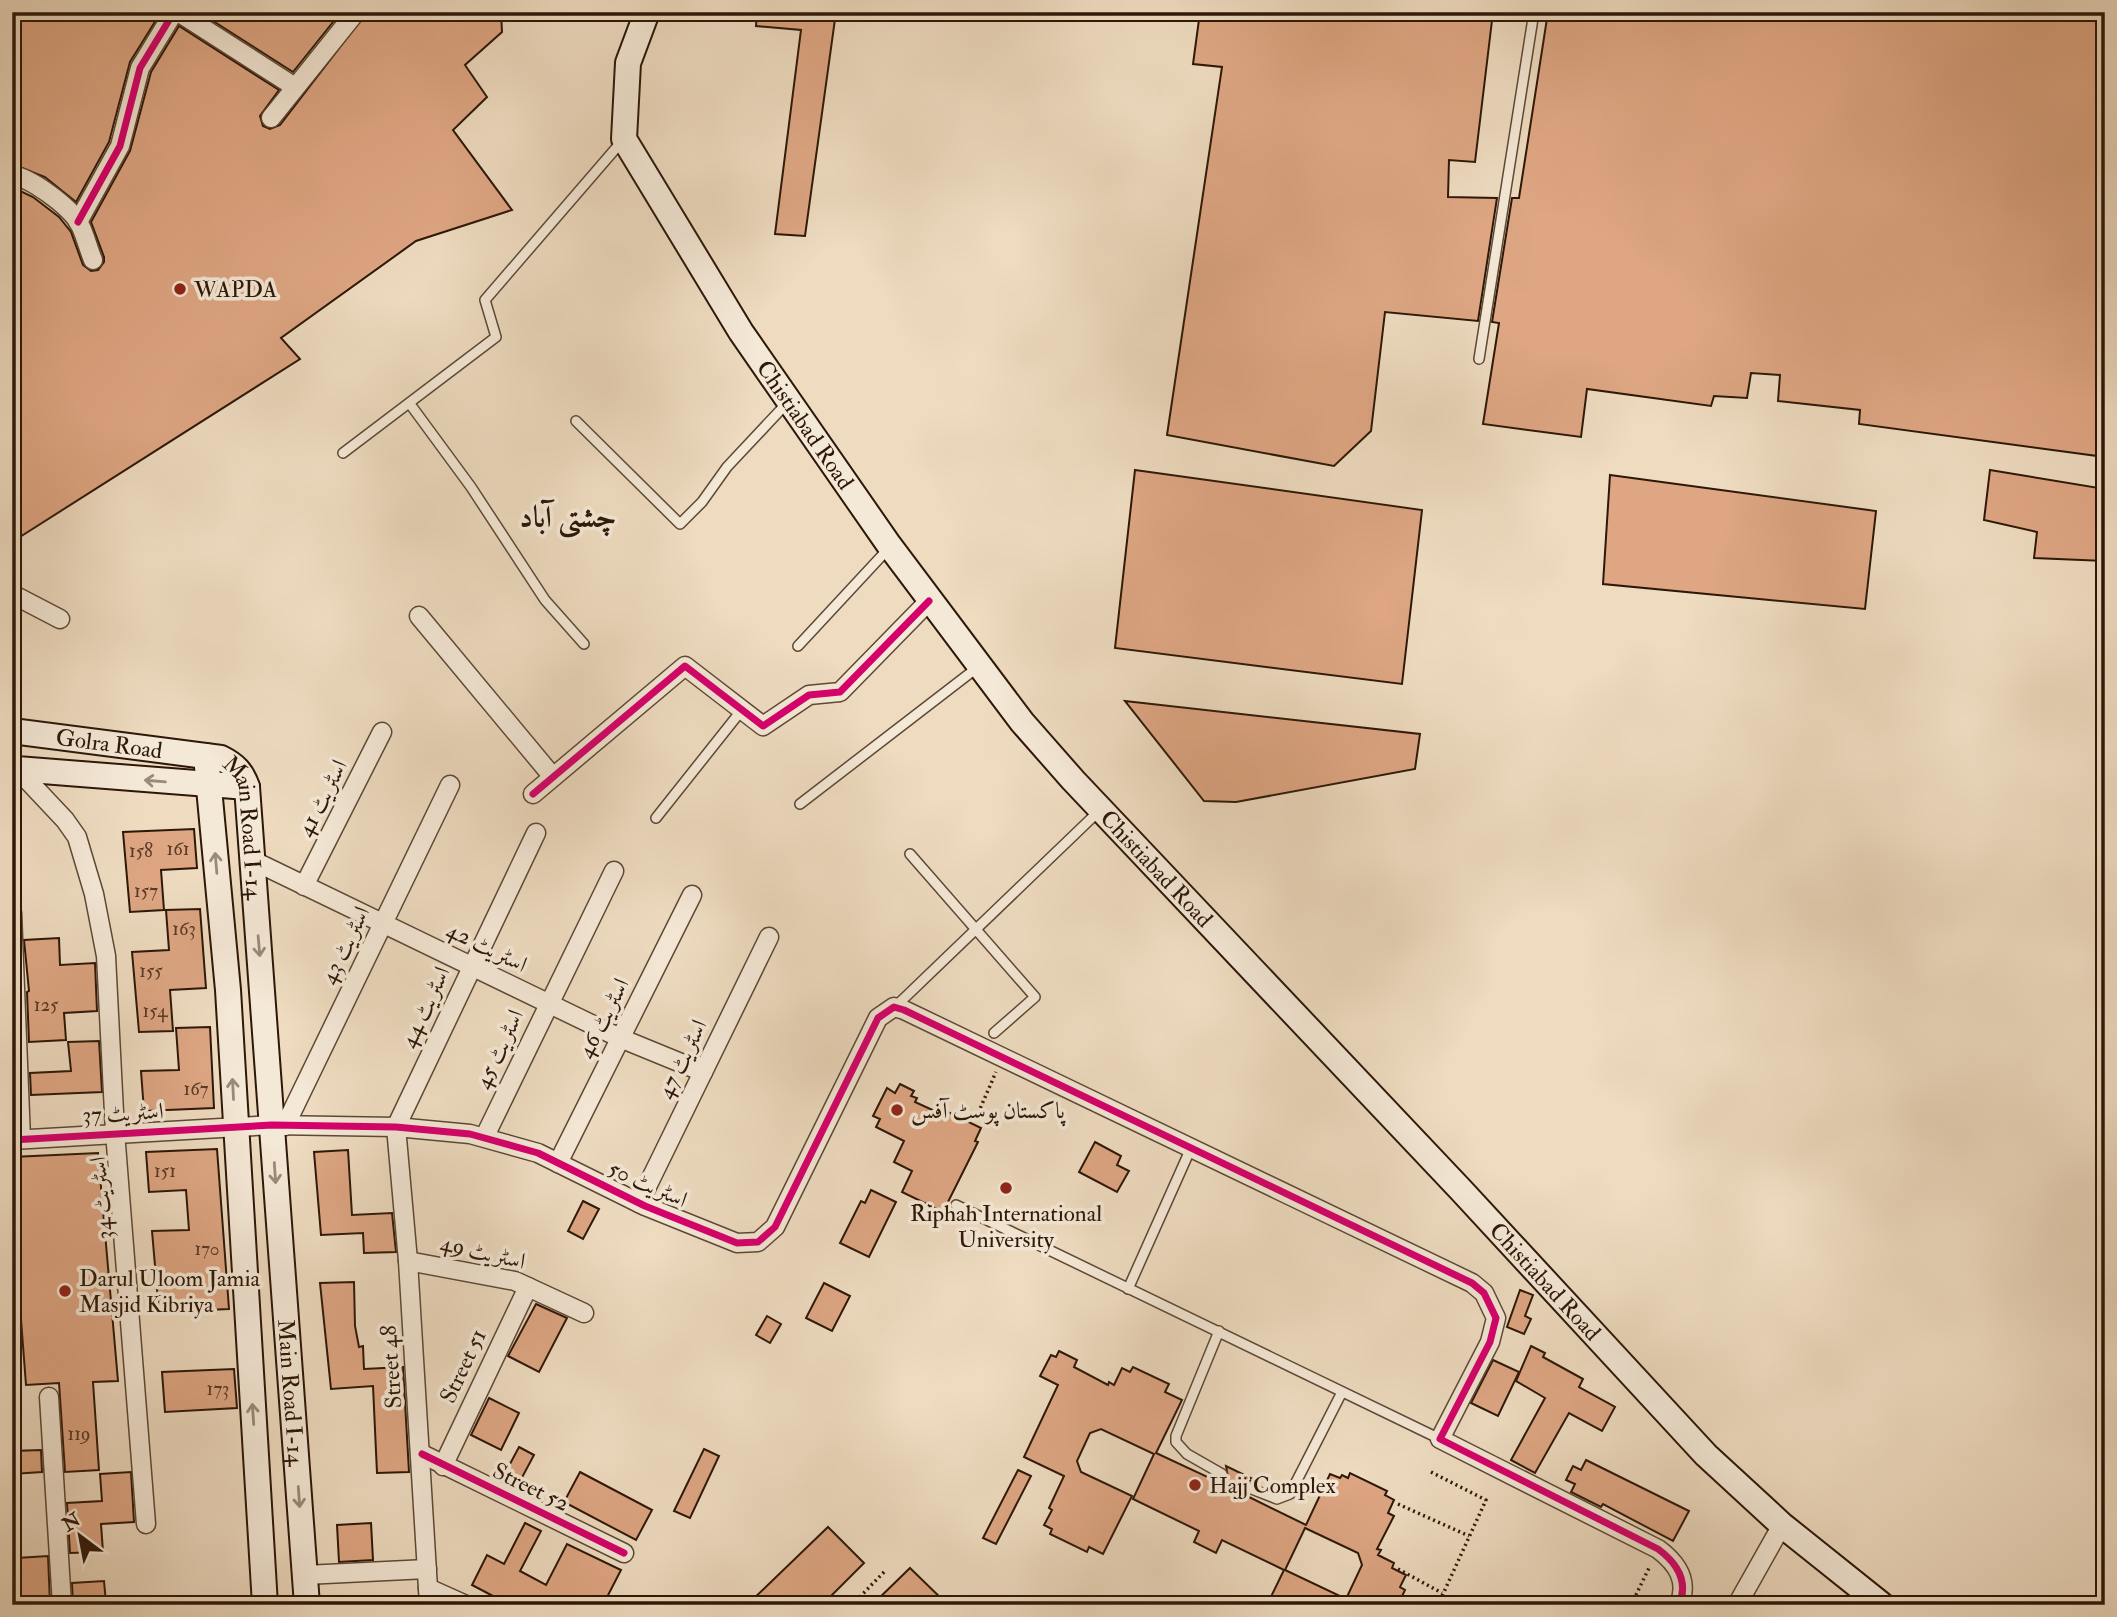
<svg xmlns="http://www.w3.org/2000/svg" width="2117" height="1617" viewBox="0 0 2117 1617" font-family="'IM FELL Double Pica',Amiri,serif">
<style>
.building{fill:#dea683;stroke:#2d1708;stroke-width:2;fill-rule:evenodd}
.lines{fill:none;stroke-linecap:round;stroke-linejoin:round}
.lane-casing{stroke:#5d4836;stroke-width:12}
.street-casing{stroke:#5d4836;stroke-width:21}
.secondary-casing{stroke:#2d1708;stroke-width:28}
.path{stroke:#2d1708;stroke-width:3.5;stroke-dasharray:2 3.5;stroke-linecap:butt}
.lane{stroke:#f4e8d6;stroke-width:9}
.street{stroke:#f4e8d6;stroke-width:18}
.secondary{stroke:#f4e8d6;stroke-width:24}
.cycleway-casing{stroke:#f4e8d6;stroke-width:11}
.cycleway{stroke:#d6006c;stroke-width:7}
.oneway{stroke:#9a8a79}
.poi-dot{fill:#8f2418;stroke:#f4e8d6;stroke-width:2.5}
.labels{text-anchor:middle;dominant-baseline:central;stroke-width:7;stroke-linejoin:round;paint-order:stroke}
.number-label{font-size:19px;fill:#593b27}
.poi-label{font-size:23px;fill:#2d1708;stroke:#f4e8d6;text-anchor:start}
.street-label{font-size:23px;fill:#2d1708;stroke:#f4e8d6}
.district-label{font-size:30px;font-weight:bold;fill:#2d1708;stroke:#f4e8d6}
</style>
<rect width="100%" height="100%" fill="#eedbc0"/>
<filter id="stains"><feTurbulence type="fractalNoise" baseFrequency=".00286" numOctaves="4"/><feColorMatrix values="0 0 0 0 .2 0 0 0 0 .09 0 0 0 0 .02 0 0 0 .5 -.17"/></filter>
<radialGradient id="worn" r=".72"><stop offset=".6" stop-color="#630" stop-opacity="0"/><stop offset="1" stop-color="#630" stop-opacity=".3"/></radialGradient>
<!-- building -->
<g class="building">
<polygon points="12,12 161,12 130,62 109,142 76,202 45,177 12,164"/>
<polygon points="199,12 341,12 293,72"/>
<polygon points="367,12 501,12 502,32 465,65 487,97 453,130 512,210 416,241 281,338 300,359 12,542 12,187 33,197 59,217 71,232 83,265 91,271 98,270 104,262 104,257 91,222 130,151 151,72 179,26 279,90 260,116 263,126 270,129 280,125"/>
<polygon points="757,12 836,12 805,236 775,234 801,30 756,26"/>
<polygon points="1200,12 1493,12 1475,162 1449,160 1448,197 1497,198 1478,321 1385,312 1371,431 1334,466 1167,435 1222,67 1193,64"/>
<polygon points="1548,12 2105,12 2105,457 1859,424 1860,410 1778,401 1780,375 1751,373 1747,398 1714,396 1711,406 1587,389 1581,437 1483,424 1499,323 1492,322 1512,198 1519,198"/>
<polygon points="1135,470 1422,510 1402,684 1115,648"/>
<polygon points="1990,470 2105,489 2105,561 2034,558 2037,532 1984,520"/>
<polygon points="1610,475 1876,511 1865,609 1603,584"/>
<polygon points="1125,701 1420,734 1415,769 1236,802 1204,801"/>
<polygon points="194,829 197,868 161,870 164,910 130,912 123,832"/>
<polygon points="200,909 206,988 170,990 173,1031 139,1032 132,952 169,950 166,910"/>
<polygon points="59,938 60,965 95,963 97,1011 64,1013 66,1040 29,1042 27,992 29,991 24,940"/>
<polygon points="210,1027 214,1108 144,1111 141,1071 179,1070 176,1028"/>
<polygon points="99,1041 102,1092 31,1095 30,1073 71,1071 68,1042"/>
<polygon points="900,1084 914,1091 911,1096 917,1098 915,1102 941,1114 944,1110 981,1128 975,1141 978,1142 943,1212 902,1192 912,1171 894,1162 904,1141 876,1127 880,1119 873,1116 887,1088 895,1093"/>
<polygon points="1095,1142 1121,1156 1117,1165 1129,1171 1117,1192 1079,1172"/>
<polygon points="217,1149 229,1309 159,1312 152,1231 189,1230 186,1190 149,1192 146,1152"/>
<polygon points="348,1150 352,1215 392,1213 396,1252 364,1253 363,1233 321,1235 314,1152"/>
<polygon points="98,1153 118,1381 93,1382 99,1470 65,1472 59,1383 26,1385 12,1202 12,1157"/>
<polygon points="871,1190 896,1202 869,1257 840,1243 861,1201 865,1203"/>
<polygon points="583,1201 599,1209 583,1239 568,1231"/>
<polygon points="354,1282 355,1326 359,1347 363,1346 364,1369 403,1367 409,1472 377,1473 373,1386 331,1389 320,1283"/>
<polygon points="824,1283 850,1296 832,1331 806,1318"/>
<polygon points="1520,1290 1533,1295 1525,1316 1531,1319 1524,1334 1507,1327"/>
<polygon points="536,1304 567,1318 539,1372 508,1356"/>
<polygon points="767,1316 781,1324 770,1343 756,1335"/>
<polygon points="1531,1346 1545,1353 1543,1357 1583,1379 1579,1387 1615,1407 1602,1431 1569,1413 1535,1473 1511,1460 1545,1398 1516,1381"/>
<path d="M1059,1351L1077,1360L1074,1367L1108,1385L1109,1382L1114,1385L1122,1368L1130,1372L1133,1367L1169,1384L1165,1392L1182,1400L1156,1453L1218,1482L1228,1477L1226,1466L1253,1479L1243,1485L1245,1495L1306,1525L1330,1474L1340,1478L1342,1475L1348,1478L1350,1473L1387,1491L1385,1495L1394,1500L1388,1513L1394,1516L1377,1549L1381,1550L1378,1555L1394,1563L1392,1568L1406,1575L1400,1587L1405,1590L1398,1605H1267L1284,1570L1222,1540L1216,1553L1194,1542L1199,1531L1133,1499L1154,1454L1101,1429L1090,1433L1077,1461L1081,1472L1132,1496L1103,1554L1089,1547L1087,1552L1050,1534L1052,1529L1044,1525L1052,1510L1049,1508L1064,1476L1024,1457L1058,1385L1040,1376L1051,1355L1056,1357ZM1305,1528L1358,1553L1362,1565L1346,1599L1285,1570Z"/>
<polygon points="1493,1360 1519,1372 1498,1416 1471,1403"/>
<polygon points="234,1369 237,1408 165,1412 162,1372"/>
<polygon points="489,1398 519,1413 501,1450 471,1435"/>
<polygon points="519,1447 534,1455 518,1485 503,1477"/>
<polygon points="704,1449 719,1456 690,1518 674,1511"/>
<polygon points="41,1450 42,1472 12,1474 12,1451"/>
<polygon points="1586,1460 1689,1511 1673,1541 1603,1504 1601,1507 1571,1492 1575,1484 1566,1480 1573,1466 1581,1470"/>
<polygon points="1018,1470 1031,1476 996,1544 983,1538"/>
<polygon points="131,1472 134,1522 101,1524 103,1552 70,1553 67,1503 102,1501 100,1474"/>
<polygon points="580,1472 652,1510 636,1540 564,1502"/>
<polygon points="371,1523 373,1560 339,1562 337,1525"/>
<polygon points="525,1523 541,1531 520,1571 546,1585 567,1544 621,1570 603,1605 510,1605 472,1585 487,1555 504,1564"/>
<polygon points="828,1527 864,1563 822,1605 747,1605"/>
<polygon points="48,1556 50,1603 22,1605 17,1558"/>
<polygon points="910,1568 948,1605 872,1605"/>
<polygon points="104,1581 106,1603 73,1605 72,1583"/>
</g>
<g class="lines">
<defs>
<g id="lane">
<polyline points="1479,359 1534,12"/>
<polyline points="410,404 471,487 545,600 584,644"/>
<polyline points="576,421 680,524 702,502 727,467 787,403"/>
<polyline points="343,453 496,337 485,300 623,140"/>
<polyline points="798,646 889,548"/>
<polyline points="800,804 978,667"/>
<polyline points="656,818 741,711"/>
<polyline points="910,854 1035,997 994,1033"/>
<polyline points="895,1007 1099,811"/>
<polyline points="956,1205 1440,1439"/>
<polyline points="1128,1289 1191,1148"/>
<polyline points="1219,1331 1176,1436 1176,1442 1187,1454 1222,1474"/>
<polyline points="1249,1488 1277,1499 1290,1494 1342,1392"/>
</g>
<g id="street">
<polyline points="178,12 295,87"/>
<polyline points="271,118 356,12"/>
<path d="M12,175C31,178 69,206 79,223C85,234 88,248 93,260"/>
<polyline points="78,222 120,146 140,68 174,12"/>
<polyline points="12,594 60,619"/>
<polyline points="419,616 553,777"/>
<polyline points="17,769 65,820 77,837 94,894 106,956 115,1132 146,1524"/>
<polyline points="533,794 685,666 763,726 809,695 840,692 929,601"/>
<polyline points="252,860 620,1038 703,1072"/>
<polyline points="304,886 382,732"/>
<polyline points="12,913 21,1139"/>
<polyline points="285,1126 450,785"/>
<polyline points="485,1136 614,871"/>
<path d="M12,1140L272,1125L396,1127L470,1134L538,1153L645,1206L737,1243L758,1242L775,1227L878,1018L894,1007L904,1010L1472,1283L1484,1293L1496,1318L1490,1342L1440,1439L1658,1549C1677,1563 1689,1581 1679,1605"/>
<polyline points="558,1163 692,895"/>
<polyline points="639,1203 769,937"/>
<polyline points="408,1261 515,1281 584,1313"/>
<polyline points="49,1397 62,1605"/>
<polyline points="422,1454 624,1553"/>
<polyline points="443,1466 528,1287"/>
<polyline points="305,1575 427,1569"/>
<polyline points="428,1588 466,1605"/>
<polyline points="429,1605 408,1261 396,1127 536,833"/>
<polyline points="1737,1605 1782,1525"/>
</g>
<g id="secondary">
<path id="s1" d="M647,12L628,63L624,139L741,332L889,545L1022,722L1073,780L1461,1190L1706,1455L1782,1525L1882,1605"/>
<path id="s2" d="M12,731L221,758C235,765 242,772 247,787L307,1605"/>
<polyline points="206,756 228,990 265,1605"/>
<polyline points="12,766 17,769 247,787"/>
</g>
</defs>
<!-- lane casing -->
<use href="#lane" class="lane-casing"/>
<!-- street casing -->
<use href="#street" class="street-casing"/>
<!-- secondary casing -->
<use href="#secondary" class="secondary-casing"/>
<!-- path -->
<g class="path">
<polyline points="976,1118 996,1072"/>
<polyline points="1431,1472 1486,1500 1438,1605"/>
<polyline points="1398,1504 1469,1536"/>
<polyline points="1398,1569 1442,1593"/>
<polyline points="852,1605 886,1570"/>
<polyline points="1631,1605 1650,1566"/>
</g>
<!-- lane -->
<use href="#lane" class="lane"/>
<!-- street -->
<use href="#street" class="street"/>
<!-- secondary -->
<use href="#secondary" class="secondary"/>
<defs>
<g id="cycleway">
<polyline points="78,222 120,146 140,68 174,12"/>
<polyline points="533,794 685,666 763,726 809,695 840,692 929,601"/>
<path d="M12,1140L272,1125L396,1127L470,1134L538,1153L645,1206L737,1243L758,1242L775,1227L878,1018L894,1007L904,1010L1472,1283L1484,1293L1496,1318L1490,1342L1440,1439L1658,1549C1677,1563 1689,1581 1679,1605"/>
<polyline points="422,1454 624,1553"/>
</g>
</defs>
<!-- cycleway casing -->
<use href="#cycleway" class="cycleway-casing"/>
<!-- cycleway -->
<use href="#cycleway" class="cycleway"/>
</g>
<!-- one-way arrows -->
<defs><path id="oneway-shaft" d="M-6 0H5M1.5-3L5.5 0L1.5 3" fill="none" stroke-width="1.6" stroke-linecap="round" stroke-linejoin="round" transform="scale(1.75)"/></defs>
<g class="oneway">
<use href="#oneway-shaft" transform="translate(155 781) rotate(-175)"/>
<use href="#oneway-shaft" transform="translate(216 863) rotate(-95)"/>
<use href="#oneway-shaft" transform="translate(259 946) rotate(85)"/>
<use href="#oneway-shaft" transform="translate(233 1089) rotate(-93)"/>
<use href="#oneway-shaft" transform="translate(275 1173) rotate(86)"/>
<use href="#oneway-shaft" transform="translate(253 1414) rotate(-94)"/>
<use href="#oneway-shaft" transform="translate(299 1497) rotate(86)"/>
</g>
<!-- markers -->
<g class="poi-dot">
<circle cx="180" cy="289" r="7"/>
<circle cx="897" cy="1110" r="7"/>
<circle cx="1006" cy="1188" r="7"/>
<circle cx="65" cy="1291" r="7"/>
<circle cx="1195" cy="1485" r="7"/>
</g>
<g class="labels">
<!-- number labels -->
<g class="number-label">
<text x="178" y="849">161</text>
<text x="141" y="851">158</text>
<text x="146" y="891">157</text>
<text x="184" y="929">163</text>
<text x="151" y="971">155</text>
<text x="46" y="1005">125</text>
<text x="155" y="1011">154</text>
<text x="196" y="1089">167</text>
<text x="165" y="1171">151</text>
<text x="207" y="1249">170</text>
<text x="218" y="1389">173</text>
<text x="79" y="1434">119</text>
</g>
<!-- poi labels -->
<g class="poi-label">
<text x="194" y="289">WAPDA</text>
<text x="911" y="1110">پاکستان پوسٹ آفس</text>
<text x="1006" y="1213" text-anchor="middle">Riphah International<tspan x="1006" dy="26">University</tspan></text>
<text x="79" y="1278">Darul Uloom Jamia<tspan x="79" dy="26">Masjid Kibriya</tspan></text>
<text x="1209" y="1485">Hajj Complex</text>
</g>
<!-- street labels -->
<g class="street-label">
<text stroke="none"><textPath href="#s1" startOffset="469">Chistiabad Road</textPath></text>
<text stroke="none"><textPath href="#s2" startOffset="98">Golra Road</textPath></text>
<text transform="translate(322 798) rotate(-63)">اسٹریٹ 41</text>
<text stroke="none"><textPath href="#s2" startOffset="290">Main Road I-14</textPath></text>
<text stroke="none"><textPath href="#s1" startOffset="1036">Chistiabad Road</textPath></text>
<text transform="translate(345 945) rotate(-64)">اسٹریٹ 43</text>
<text transform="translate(487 947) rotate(26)">اسٹریٹ 42</text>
<text transform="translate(425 1007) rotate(-65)">اسٹریٹ 44</text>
<text transform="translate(603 1018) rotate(-63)">اسٹریٹ 46</text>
<text transform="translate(499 1049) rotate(-65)">اسٹریٹ 45</text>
<text transform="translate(682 1059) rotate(-64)">اسٹریٹ 47</text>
<text transform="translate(123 1113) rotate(-3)">اسٹریٹ 37</text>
<text transform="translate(648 1184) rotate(24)">اسٹریٹ 50</text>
<text transform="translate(101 1198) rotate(-95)">اسٹریٹ 34</text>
<text transform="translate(483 1252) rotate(13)">اسٹریٹ 49</text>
<text stroke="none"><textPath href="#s1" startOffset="1603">Chistiabad Road</textPath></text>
<text transform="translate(463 1366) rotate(-65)">Street 51</text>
<text transform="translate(391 1367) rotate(-94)">Street 48</text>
<text stroke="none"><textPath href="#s2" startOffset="858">Main Road I-14</textPath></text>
<text transform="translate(531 1487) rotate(26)">Street 52</text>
</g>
<!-- district labels -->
<g class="district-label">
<text x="568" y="517">چشتی آباد</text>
</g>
</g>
<!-- margin -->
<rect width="2117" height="1617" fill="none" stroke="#eedbc0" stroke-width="42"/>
<rect x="14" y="14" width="2089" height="1589" fill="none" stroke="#2d1708" stroke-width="3.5"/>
<rect x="21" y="21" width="2075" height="1575" fill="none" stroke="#2d1708" stroke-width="2"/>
<!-- north arrow -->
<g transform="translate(80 1536) rotate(328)" stroke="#f4e8d6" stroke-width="5" paint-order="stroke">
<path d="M0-5L12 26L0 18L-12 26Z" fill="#2d1708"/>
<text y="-10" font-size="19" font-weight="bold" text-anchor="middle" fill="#2d1708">N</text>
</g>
<rect width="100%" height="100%" filter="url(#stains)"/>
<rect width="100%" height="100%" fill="url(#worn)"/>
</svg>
